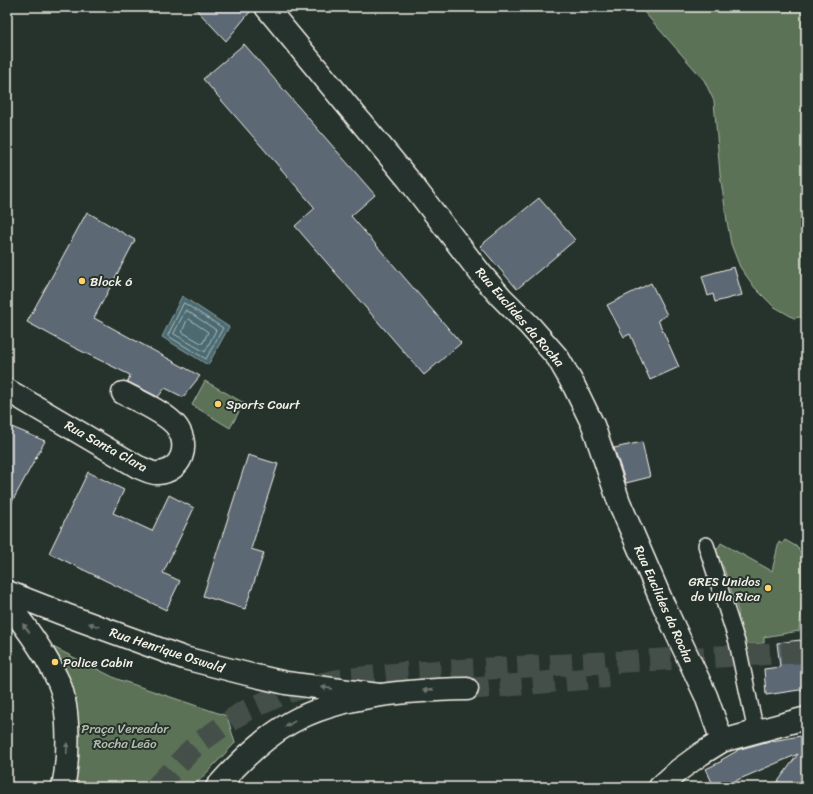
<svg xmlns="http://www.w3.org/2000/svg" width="813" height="794" viewBox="0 0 813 794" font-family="Sriracha,sans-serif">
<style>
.green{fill:#5b7257;stroke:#a8b2a0}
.water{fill:#4b6b72;stroke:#8fa1a1}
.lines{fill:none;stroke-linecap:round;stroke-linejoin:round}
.shore{stroke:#b0bbb9;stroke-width:1}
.building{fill:#5d6875;stroke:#f4f1e8}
.secondary-tunnel{stroke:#455049;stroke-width:22;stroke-dasharray:22 11;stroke-linecap:butt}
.service-casing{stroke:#f4f1e8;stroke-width:18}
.minor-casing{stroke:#f4f1e8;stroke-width:25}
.secondary-casing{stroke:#f4f1e8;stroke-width:25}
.service{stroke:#26332d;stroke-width:15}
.minor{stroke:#26332d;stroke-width:22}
.secondary{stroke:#26332d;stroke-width:22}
.oneway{fill:#6e766e}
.poi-dot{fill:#ffd166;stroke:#26332d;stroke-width:1.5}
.labels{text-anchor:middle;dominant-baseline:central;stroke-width:4;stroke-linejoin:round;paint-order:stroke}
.poi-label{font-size:13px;fill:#f4f1e8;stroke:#26332d;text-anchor:start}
.street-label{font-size:13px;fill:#f4f1e8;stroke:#26332d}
.park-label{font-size:13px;fill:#b7beae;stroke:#26332d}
</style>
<rect width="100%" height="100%" fill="#26332d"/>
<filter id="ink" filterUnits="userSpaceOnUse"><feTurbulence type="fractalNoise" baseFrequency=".025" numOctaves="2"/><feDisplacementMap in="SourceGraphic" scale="8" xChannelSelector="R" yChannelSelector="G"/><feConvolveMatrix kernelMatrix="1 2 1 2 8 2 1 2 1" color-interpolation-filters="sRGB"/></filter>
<g filter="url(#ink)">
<!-- green -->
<g class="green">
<polygon points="643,7 806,7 806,316 794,318 773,306 755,288 740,267 731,244 727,221 720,174 714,101 704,80 644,12"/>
<polygon points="205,381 244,403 230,428 192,405"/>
<polygon points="785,540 799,548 798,550 806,555 802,567 806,569 806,604 802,604 799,631 764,637 764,643 741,645 738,611 723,566 712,558 721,543 772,571 779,542 782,544"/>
<polygon points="43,642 117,679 227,716 235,743 193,787 67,787 68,783"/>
</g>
<!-- water -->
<polygon class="water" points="182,296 229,327 208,365 162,337"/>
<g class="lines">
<!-- shore -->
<g class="shore">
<polygon points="184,303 223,328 206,359 168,336"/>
<polygon points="186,310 216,330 205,352 174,334"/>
<polygon points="189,319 208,332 203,343 201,343 182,332 187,320"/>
</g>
</g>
<!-- building -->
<g class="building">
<polygon points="194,7 254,7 226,41"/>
<polygon points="244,44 375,195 351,216 461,343 424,375 295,226 315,208 203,79"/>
<polygon points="539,198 575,240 517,289 480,246"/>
<polygon points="87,212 135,240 94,318 200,376 183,397 165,388 158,397 128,382 130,375 73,347 27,322"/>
<polygon points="734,267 742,295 715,302 713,294 708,296 702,276"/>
<polygon points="651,283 667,315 658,320 679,367 650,380 630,334 624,337 607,305"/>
<polygon points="7,425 45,441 7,511"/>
<polygon points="642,442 650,477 626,483 614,448"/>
<polygon points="248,455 278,464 251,549 264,553 245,609 203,596"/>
<polygon points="88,472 124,490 113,513 152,531 169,495 194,508 163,573 180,581 166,610 49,553"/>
<polygon points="800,640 806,672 806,689 766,695 764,669 780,667 777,643"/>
<polygon points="806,735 806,787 774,787 798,754 721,787 714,787 706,769 722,761 721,760 737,751 737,750 766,742"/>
</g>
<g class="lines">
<!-- secondary-tunnel -->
<g class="secondary-tunnel">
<polyline points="467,689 608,677"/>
<polyline points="156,787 197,744 243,712 285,693 314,685 339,680 403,673 806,652"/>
</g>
<defs>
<polyline id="service" points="706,545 737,642 756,732"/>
<g id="minor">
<polyline points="266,7 408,179 481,274 501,297 530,326 558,358 574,386 593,425 619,502 663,604 706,696 722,741"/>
<path d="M7,390L138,467C144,469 152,474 158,473C182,471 190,446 177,427C168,414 137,400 123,393"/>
<path d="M7,603C27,628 46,654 59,683C70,709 69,760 63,787"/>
<polyline points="660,787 679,770 701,754 722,741 806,718"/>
</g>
<g id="secondary">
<polyline points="7,592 66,615 184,658 247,674 286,683 379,695"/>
<path d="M217,787C238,763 261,740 290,723C339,695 411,690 467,689"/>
</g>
</defs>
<!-- service casing -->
<use href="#service" class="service-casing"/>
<!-- minor casing -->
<use href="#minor" class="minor-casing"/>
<!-- secondary casing -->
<use href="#secondary" class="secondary-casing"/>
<!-- service -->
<use href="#service" class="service"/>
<!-- minor -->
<use href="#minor" class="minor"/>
<!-- secondary -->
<use href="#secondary" class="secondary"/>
</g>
<!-- one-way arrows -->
<defs><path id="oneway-solid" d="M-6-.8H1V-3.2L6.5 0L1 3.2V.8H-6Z"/></defs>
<g class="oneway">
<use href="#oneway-solid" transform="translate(94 625) rotate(-160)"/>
<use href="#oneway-solid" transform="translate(26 628) rotate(-128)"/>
<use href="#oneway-solid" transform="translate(327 688) rotate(-172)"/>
<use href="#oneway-solid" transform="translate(428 690) rotate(176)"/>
<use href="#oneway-solid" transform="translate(290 724) rotate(150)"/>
<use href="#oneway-solid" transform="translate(67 748) rotate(-87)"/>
</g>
</g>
<!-- markers -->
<g class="poi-dot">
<circle cx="82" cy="281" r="4"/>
<circle cx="218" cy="404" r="4"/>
<circle cx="768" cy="588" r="4"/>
<circle cx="55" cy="662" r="4"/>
</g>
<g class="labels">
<!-- poi labels -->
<g class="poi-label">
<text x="90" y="281">Block 6</text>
<text x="226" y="404">Sports Court</text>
<text x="760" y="581" text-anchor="end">GRES Unidos<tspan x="760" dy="15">do Villa Rica</tspan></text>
<text x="63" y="662">Police Cabin</text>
</g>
<!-- street labels -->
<g class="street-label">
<text transform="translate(520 317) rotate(49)">Rua Euclides da Rocha</text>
<text transform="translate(106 446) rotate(29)">Rua Santa Clara</text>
<text transform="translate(664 604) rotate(66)">Rua Euclides da Rocha</text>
<text transform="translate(167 650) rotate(18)">Rua Henrique Oswald</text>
</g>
<!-- park labels -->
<g class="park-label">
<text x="125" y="728">Praça Vereador<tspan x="125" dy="15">Rocha Leão</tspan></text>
</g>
</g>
<!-- margin -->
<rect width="813" height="794" fill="none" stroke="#26332d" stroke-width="24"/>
<rect x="12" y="12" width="789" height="770" fill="none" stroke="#f4f1e8" stroke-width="1.5" filter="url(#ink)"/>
</svg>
